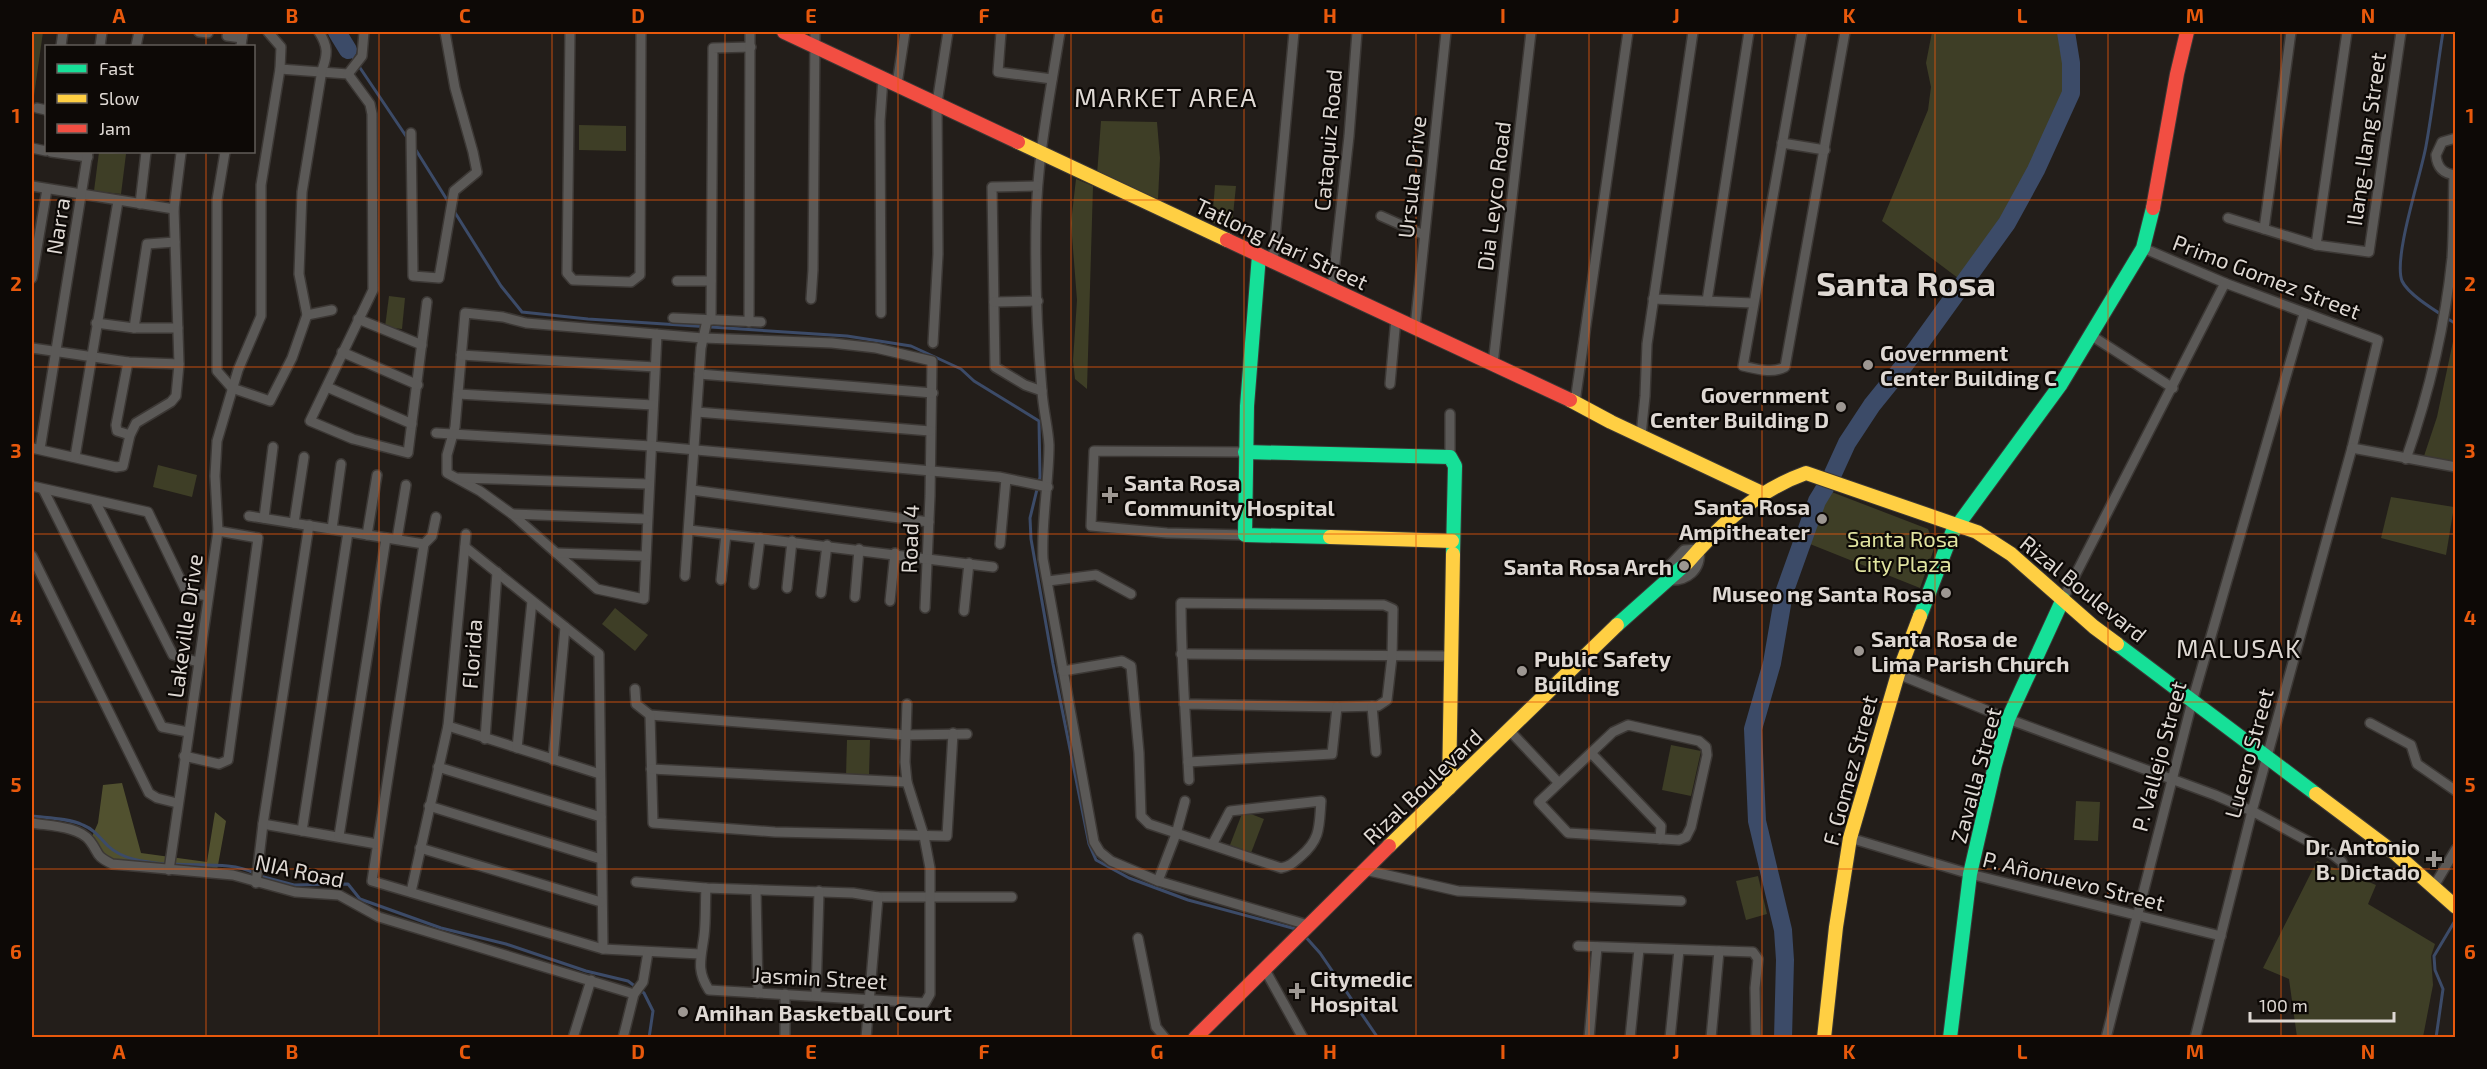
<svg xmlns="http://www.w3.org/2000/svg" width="2487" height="1069" viewBox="0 0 2487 1069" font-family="'Exo 2',sans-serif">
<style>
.green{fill:#3e3e26}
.forest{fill:#51512f}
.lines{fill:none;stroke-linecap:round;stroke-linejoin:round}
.stream{stroke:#3c4b68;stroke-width:3}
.river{stroke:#3c4b68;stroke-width:18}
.street-casing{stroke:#3c3835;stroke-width:12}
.fast-casing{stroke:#3c3835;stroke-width:16}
.slow-casing{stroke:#3c3835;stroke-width:16}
.jam-casing{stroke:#3c3835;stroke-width:16}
.street{stroke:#5b5957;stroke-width:9}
.fast{stroke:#16e098;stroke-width:14}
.slow{stroke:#ffcf43;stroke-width:14}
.jam{stroke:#f24e42;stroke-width:14}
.grid{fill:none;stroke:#e8590c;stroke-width:1.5;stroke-opacity:0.55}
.poi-dot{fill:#9d9792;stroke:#0d0906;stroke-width:2}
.labels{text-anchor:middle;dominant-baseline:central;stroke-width:4.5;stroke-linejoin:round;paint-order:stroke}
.street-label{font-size:22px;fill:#ded8d3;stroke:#0d0906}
.poi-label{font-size:22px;font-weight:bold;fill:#ded8d3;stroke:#0d0906;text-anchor:start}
.park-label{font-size:22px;fill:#e1e4a0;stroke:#0d0906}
.quarter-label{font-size:26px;letter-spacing:1.5px;fill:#ded8d3;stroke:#0d0906}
.town-label{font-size:34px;font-weight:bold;fill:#ded8d3;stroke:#0d0906}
.neatline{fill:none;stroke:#e8590c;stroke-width:2}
.grid-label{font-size:20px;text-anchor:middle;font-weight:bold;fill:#e8590c}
</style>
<rect width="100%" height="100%" fill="#231e1a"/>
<!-- green -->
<g class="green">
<polygon points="32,32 43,32 32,110"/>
<polygon points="1932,32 2060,32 2059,44 2064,66 2065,92 2027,180 1958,278 1882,221 1928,110 1931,87 1926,63"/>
<polygon points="1101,121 1157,122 1160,158 1158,199 1097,175"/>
<polygon points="579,125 626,126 626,151 579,150"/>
<polygon points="99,152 126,154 121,194 94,191"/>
<polygon points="1076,179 1093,186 1087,389 1075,379 1073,361 1077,300 1071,223"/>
<polygon points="1215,185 1236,186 1232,225 1212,223"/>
<polygon points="389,296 405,298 402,329 385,327"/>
<polygon points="2455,332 2455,464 2423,459 2437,417"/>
<polygon points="158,465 197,475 192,497 153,487"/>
<polygon points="1829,491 1928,529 1935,546 1920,588 1810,544"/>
<polygon points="2391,497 2454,507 2446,555 2381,538"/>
<polygon points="615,608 648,635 635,651 602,624"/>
<polygon points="847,740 870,740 869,776 846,776"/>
<polygon points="1671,745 1701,751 1691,796 1662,790"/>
<polygon points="2076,801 2100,802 2098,841 2074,840"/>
<polygon points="1243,811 1264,819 1251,853 1230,845"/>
<polygon points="2317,861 2376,885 2368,904 2435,944 2431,956 2433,985 2423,1037 2297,1037 2289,979 2263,968"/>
<polygon points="1758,876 1767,914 1746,920 1736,881"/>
</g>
<!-- forest -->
<polygon class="forest" points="122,783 141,853 207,862 215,812 226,821 216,876 108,862 90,841 98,823 103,785"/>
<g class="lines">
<!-- stream -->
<g class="stream">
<path d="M2443,32C2437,69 2433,108 2426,146C2421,175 2393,257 2402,281C2409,296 2441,314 2456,324"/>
<polyline points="348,50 408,139"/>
<polyline points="414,147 449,203"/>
<polyline points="454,211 501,286 522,312 588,319 847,336 911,346 961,369 974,381 1039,421 1040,477 1030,518 1031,539 1053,664 1089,844 1096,860 1129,878 1188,900 1296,929"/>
<path d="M32,816C48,818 68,818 83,825C95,830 99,837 108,846C123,860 145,862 166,864"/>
<path d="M173,864C200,866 233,862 254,873"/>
<polyline points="260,876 294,885 348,884 360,899 441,928 506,944 586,971 628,981 644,993 653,1011 649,1038"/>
<polyline points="1303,934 1320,953 1378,1038"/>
<polyline points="2436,1038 2443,989 2435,970 2434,956 2456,919"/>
</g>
<!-- river -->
<g class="river">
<polyline points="337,32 348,50"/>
<polyline points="1783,1038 1785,960 1783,930 1757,821 1753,729 1772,663 1784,593 1817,501 1831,478 1847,443 1872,405 1906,363 2007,223 2036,170 2071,93 2071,63 2066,32"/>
</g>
<defs>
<g id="street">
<polyline points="199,32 208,33"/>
<polyline points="570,32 567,273 573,280 631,282 640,275 641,32"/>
<polyline points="1001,32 998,72 1052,79"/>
<path d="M1060,32C1050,95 1037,158 1036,222C1035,278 1037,335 1042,391C1043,409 1048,427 1049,445C1049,483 1041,521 1043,559L1094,842L1100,852L1111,861L1158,881L1308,925"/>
<path d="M1802,32L1743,366C1757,369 1772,374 1785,367L1845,32"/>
<polyline points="227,36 242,38"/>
<polyline points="61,46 63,32"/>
<polyline points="100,46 102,32"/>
<polyline points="136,46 139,32"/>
<polyline points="241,46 243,32"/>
<polyline points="280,69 348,74 370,104 372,114 373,290 310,421 353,439 408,453 427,302"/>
<polyline points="348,74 362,56 364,32"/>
<polyline points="897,84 905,32"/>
<polyline points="37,108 46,110"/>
<polyline points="411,133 413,276 439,278 454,191 477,172 473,152 455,88 445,32"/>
<path d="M2456,138L2442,142L2436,155C2437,167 2443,174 2456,175"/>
<polyline points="1782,143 1825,150"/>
<polyline points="32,148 46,151"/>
<polyline points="51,152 88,157"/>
<path d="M225,152L217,200V371L232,388L270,401L292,358L307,315L299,274L302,192L322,70C328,54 328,46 319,32"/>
<polyline points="32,186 174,209"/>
<polyline points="1037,186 992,187 995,367 1025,385 1042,391"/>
<polyline points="140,204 146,152"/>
<polyline points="1381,216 1424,235"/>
<polyline points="2228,218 2316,245 2369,252 2401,32"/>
<polyline points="2264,229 2291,32"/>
<polyline points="2316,245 2347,32"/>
<polyline points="2143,248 2225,283 2378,340 2352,448 2252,811 2195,1038"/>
<polyline points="1273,261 1294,32"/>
<polyline points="32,278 47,189"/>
<polyline points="677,281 711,281"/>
<polyline points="1332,289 1349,136 1357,32"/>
<polyline points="811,299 813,270 815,32"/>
<polyline points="1653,299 1753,303"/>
<polyline points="1707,301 1749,32"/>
<polyline points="994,302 1038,301"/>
<polyline points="881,313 880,121 883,78"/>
<polyline points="307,315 332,310"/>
<polyline points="673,318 761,322"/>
<polyline points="358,319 422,345"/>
<polyline points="711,320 713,48 751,47"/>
<polyline points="749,322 750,32"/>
<polyline points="96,323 134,328 178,328"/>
<polyline points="1415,327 1446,32"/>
<polyline points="134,328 147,244 175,242"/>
<polyline points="657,334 644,599 597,589 512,514 480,491 447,473 447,455 455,427 465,313 503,317 526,323 703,338 832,343 876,348 932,361 930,496 925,608"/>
<polyline points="2092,336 2173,388"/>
<polyline points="933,343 938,254 937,103 948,32"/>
<polyline points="32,348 128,362 179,364"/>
<polyline points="342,352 418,385"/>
<polyline points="461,355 655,367"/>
<polyline points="128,362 116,425 117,431 130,435"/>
<polyline points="1493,364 1531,32"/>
<polyline points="699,374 933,393"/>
<polyline points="1390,384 1396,318"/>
<polyline points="327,387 412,424"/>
<polyline points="458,394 653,405"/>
<polyline points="1575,402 1628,32"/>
<polyline points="697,412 930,431"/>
<polyline points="436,433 651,446 999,477 1048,487"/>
<polyline points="1641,435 1645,396 1647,344 1693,32"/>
<polyline points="32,448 116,467 123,466 130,435 136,423 171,402 176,396 179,364 174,209 181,153"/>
<polyline points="2352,448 2456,467"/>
<polyline points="40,449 88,152"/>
<polyline points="75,457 118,201"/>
<polyline points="1450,457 1450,414"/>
<path d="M2406,459C2429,393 2445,327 2452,258C2454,230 2453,202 2454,175"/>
<polyline points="459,478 648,484"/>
<polyline points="32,486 148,512 185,589 191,593 208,596"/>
<polyline points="43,489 162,727 188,732"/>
<polyline points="692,490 929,522"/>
<polyline points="95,501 173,655 198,662"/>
<polyline points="512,514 646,519"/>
<polyline points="249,516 424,544"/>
<polyline points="436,517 432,536 424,544 372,881 603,949 700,954"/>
<polyline points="264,518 273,447"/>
<polyline points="294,523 304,457"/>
<polyline points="332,529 341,464"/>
<polyline points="689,530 993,567"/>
<polyline points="367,535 377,475"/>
<polyline points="1245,535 1167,533 1091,526 1094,451 1245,452"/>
<polyline points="397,539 406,485"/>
<polyline points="1000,544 1006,479"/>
<polyline points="465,547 599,654 603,949"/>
<path d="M1699,549C1702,570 1687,582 1667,580L1668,567L1684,550Z"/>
<polyline points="556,553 645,556"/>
<polyline points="32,556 149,793 157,798 177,803"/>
<polyline points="685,576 701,348 707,320"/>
<polyline points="721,580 726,534"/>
<polyline points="1048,581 1096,575 1131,594"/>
<polyline points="754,584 760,538"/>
<polyline points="787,588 792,541"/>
<polyline points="821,593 827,545"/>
<polyline points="855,597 859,549"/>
<polyline points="2063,599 2225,283"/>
<polyline points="890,601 895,553"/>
<polyline points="964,611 969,563"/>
<polyline points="1181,654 1450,656"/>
<path d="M1063,671L1122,661L1131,666L1139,753L1141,816L1149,824L1281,868C1291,866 1294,862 1301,856C1321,839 1319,826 1321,801L1230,811L1212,845"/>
<polyline points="1898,674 2008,719 2215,795 2252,811 2332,854 2342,862 2345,871"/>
<polyline points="635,689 636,704 650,715 906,735 967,734"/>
<path d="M1184,704L1337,707L1378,706L1387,700L1392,657L1393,609L1384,605L1181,603C1181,662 1186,721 1189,780"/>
<polyline points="1372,706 1376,752"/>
<polyline points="650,715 653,823 775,832 947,836 953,733"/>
<polyline points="2370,723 2411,745 2417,764 2456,791"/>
<polygon points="1628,725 1699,741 1706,747 1707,755 1691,827 1686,837 1679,840 1568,833 1539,802 1613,732"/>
<polyline points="448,726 600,774"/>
<polyline points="1509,730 1558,782"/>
<polyline points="485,739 497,572"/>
<polyline points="517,748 532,601"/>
<polyline points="1591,753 1661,826 1660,839"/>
<polyline points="184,756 219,764 228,760 258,538 218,531"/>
<polyline points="553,760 565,627"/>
<polyline points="1188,762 1332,754 1337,707"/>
<polyline points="438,767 601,817"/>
<polyline points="651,769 907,782"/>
<polyline points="429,806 601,859"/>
<path d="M32,823C49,826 79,826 90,841C100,854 94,855 112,864L233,875L295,892L339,895L379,917L634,994"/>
<polyline points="263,824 377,844"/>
<polyline points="302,831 348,532"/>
<polyline points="339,836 386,538"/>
<polyline points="1850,838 1970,874 2221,936"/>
<polyline points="420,848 601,902"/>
<polyline points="169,870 218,531 215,476 217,441 238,370 261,316 261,185 280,69 281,47 268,32"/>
<polyline points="1365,870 1458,891 1681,901"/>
<polyline points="1158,881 1176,834 1185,801"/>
<polyline points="636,882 706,888 853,893 878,897 1012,897"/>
<polyline points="256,883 263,824 309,525"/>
<polyline points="2430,884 2437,881 2456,849"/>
<path d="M706,888C705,904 706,920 704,936C701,959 696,970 709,990L925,1003L930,994V868L924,836L907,782L905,762L907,704"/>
<polyline points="756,890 758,993"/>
<polyline points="411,892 448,726 466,534"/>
<polyline points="1138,938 1156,1027 1165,1038"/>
<polyline points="1578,946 1753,952 1758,959 1755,988 1756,1038"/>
<polyline points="1264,968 1303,1038"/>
<polyline points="816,996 819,891"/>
<polyline points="573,1038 591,980"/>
<polyline points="623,1038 634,994 643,982 648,952"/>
<polyline points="785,1038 785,994"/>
<polyline points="866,1038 878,897"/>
<polyline points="1589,1038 1597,947"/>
<polyline points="1630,1038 1639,949"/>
<polyline points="1670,1038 1679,950"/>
<polyline points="1711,1038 1719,951"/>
<polyline points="2106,1038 2192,702 2304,314"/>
</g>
<g id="fast">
<polyline points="1259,255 1247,406 1245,535 1330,537"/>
<polyline points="1245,452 1450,457 1455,466 1453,554"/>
<polyline points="1920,616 1952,533 2061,384 2143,248 2153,208"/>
<polyline points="1617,625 1681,568"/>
<polyline points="2117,644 2316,794"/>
<polyline points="1950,1038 1970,874 1995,765 2008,719 2063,599"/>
</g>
<g id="slow">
<polyline points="1018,142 1227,240"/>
<polyline points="1570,400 1611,422 1762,493"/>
<polyline points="1330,537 1452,541"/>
<path d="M1686,564C1720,525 1756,491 1806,473L1977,532L2011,554L2094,627L2117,644"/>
<polyline points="1449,788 1453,554"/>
<polyline points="2316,794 2396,854 2456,907"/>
<polyline points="1389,846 1617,625"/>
<polyline points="1824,1038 1836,927 1850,838 1898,674 1920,616"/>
</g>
<g id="jam">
<polyline points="784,32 1018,142"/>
<polyline points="2153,208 2177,74 2187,32"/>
<polyline points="1227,240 1570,400"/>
<polyline points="1195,1038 1389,846"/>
</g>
</defs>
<!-- street casing -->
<use href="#street" class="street-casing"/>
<!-- fast casing -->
<use href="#fast" class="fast-casing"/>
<!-- slow casing -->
<use href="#slow" class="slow-casing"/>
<!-- jam casing -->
<use href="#jam" class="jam-casing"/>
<!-- street -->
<use href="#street" class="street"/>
<!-- fast -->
<use href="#fast" class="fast"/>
<!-- slow -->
<use href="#slow" class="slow"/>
<!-- jam -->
<use href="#jam" class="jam"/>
</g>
<!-- grid -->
<path class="grid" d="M206,32V46M379,32V1038M552,32V1038M725,32V1038M898,32V1038M1071,32V1038M1244,32V1038M1416,32V1038M1589,32V1038M1762,32V1038M1935,32V1038M2108,32V1038M2281,32V1038M206,152V1038M32,200H2456M32,367H2456M32,534H2456M32,702H2456M32,869H2456"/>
<!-- markers -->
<g class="poi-dot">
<circle cx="1868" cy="365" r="6"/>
<circle cx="1841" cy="407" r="6"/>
<path d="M1107 486h6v6h6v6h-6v6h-6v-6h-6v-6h6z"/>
<circle cx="1822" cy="519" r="6"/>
<circle cx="1684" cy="566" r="6"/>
<circle cx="1946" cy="593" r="6"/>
<circle cx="1859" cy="651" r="6"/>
<circle cx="1522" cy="671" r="6"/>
<path d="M2431 850h6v6h6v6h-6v6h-6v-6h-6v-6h6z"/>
<path d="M1294 982h6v6h6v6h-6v6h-6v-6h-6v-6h6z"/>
<circle cx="683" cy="1012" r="6"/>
</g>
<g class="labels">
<!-- street labels -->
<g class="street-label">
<text transform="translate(2365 139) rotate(-82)">Ilang-Ilang Street</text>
<text transform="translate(1327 140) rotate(-85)">Cataquiz Road</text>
<text transform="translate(1411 177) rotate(-84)">Ursula Drive</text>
<text transform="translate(1493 196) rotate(-83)">Dia Leyco Road</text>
<text transform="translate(57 226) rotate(-81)">Narra</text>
<text transform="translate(1282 243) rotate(25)">Tatlong Hari Street</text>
<text transform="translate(2267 276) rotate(21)">Primo Gomez Street</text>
<text transform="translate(909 539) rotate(-88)">Road 4</text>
<text transform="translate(2084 588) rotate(39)">Rizal Boulevard</text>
<text transform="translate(184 626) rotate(-82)">Lakeville Drive</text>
<text transform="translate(471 654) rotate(-86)">Florida</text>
<text transform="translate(2248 753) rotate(-75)">Lucero Street</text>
<text transform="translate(2158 756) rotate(-75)">P. Vallejo Street</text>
<text transform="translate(1849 770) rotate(-75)">F. Gomez Street</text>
<text transform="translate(1975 775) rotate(-75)">Zavalla Street</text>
<text transform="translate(1422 786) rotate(-44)">Rizal Boulevard</text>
<text transform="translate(300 870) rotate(12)">NIA Road</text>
<text transform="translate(2074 880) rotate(14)">P. Añonuevo Street</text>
<text transform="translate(820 977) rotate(3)">Jasmin Street</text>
</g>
<!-- poi labels -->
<g class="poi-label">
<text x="1880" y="352">Government<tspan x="1880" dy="25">Center Building C</tspan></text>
<text x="1829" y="394" text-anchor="end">Government<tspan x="1829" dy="25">Center Building D</tspan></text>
<text x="1124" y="482">Santa Rosa<tspan x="1124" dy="25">Community Hospital</tspan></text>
<text x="1810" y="506" text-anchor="end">Santa Rosa<tspan x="1810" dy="25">Ampitheater</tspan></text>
<text x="1672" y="566" text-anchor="end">Santa Rosa Arch</text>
<text x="1934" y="593" text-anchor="end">Museo ng Santa Rosa</text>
<text x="1871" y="638">Santa Rosa de<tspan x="1871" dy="25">Lima Parish Church</tspan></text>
<text x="1534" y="658">Public Safety<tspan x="1534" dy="25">Building</tspan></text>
<text x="2420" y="846" text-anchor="end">Dr. Antonio<tspan x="2420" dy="25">B. Dictado</tspan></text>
<text x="1310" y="978">Citymedic<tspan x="1310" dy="25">Hospital</tspan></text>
<text x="695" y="1012">Amihan Basketball Court</text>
</g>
<!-- park labels -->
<g class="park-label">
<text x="1903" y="538">Santa Rosa<tspan x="1903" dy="25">City Plaza</tspan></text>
</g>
<!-- quarter labels -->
<g class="quarter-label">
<text x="1166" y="96">MARKET AREA</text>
<text x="2239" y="647">MALUSAK</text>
</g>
<!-- town labels -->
<g class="town-label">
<text x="1906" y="282">Santa Rosa</text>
</g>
</g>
<!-- border -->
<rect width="2487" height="1069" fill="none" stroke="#0d0906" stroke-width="66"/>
<!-- legend -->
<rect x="45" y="45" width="210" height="108" fill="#0d0906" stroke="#615c58" stroke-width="1.5"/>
<rect x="57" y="64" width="30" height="9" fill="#16e098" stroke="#615c58" stroke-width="1.5"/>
<text x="99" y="75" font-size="18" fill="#ded8d3">Fast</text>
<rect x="57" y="94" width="30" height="9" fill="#ffcf43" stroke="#615c58" stroke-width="1.5"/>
<text x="99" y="105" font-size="18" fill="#ded8d3">Slow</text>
<rect x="57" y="124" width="30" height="9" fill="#f24e42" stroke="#615c58" stroke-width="1.5"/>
<text x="99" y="135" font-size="18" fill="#ded8d3">Jam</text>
<!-- scale -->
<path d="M2250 1012v9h144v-9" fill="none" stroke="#ded8d3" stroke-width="3"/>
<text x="2259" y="1012" font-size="18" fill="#ded8d3" stroke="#0d0906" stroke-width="4.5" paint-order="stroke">100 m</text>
<rect x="33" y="33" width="2421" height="1003" class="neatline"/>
<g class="grid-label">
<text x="119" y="23">A</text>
<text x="292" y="23">B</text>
<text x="465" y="23">C</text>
<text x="638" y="23">D</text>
<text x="811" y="23">E</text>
<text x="984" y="23">F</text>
<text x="1157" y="23">G</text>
<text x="1330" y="23">H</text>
<text x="1503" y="23">I</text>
<text x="1676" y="23">J</text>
<text x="1849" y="23">K</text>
<text x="2022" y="23">L</text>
<text x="2195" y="23">M</text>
<text x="2368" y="23">N</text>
<text x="16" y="123">1</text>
<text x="2470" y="123">1</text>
<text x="16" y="291">2</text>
<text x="2470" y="291">2</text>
<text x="16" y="458">3</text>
<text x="2470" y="458">3</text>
<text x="16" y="625">4</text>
<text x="2470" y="625">4</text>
<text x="16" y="792">5</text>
<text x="2470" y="792">5</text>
<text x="16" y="959">6</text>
<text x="2470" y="959">6</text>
<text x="119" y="1059">A</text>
<text x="292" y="1059">B</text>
<text x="465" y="1059">C</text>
<text x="638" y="1059">D</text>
<text x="811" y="1059">E</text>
<text x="984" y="1059">F</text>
<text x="1157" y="1059">G</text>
<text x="1330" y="1059">H</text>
<text x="1503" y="1059">I</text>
<text x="1676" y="1059">J</text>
<text x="1849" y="1059">K</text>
<text x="2022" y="1059">L</text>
<text x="2195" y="1059">M</text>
<text x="2368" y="1059">N</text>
</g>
</svg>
